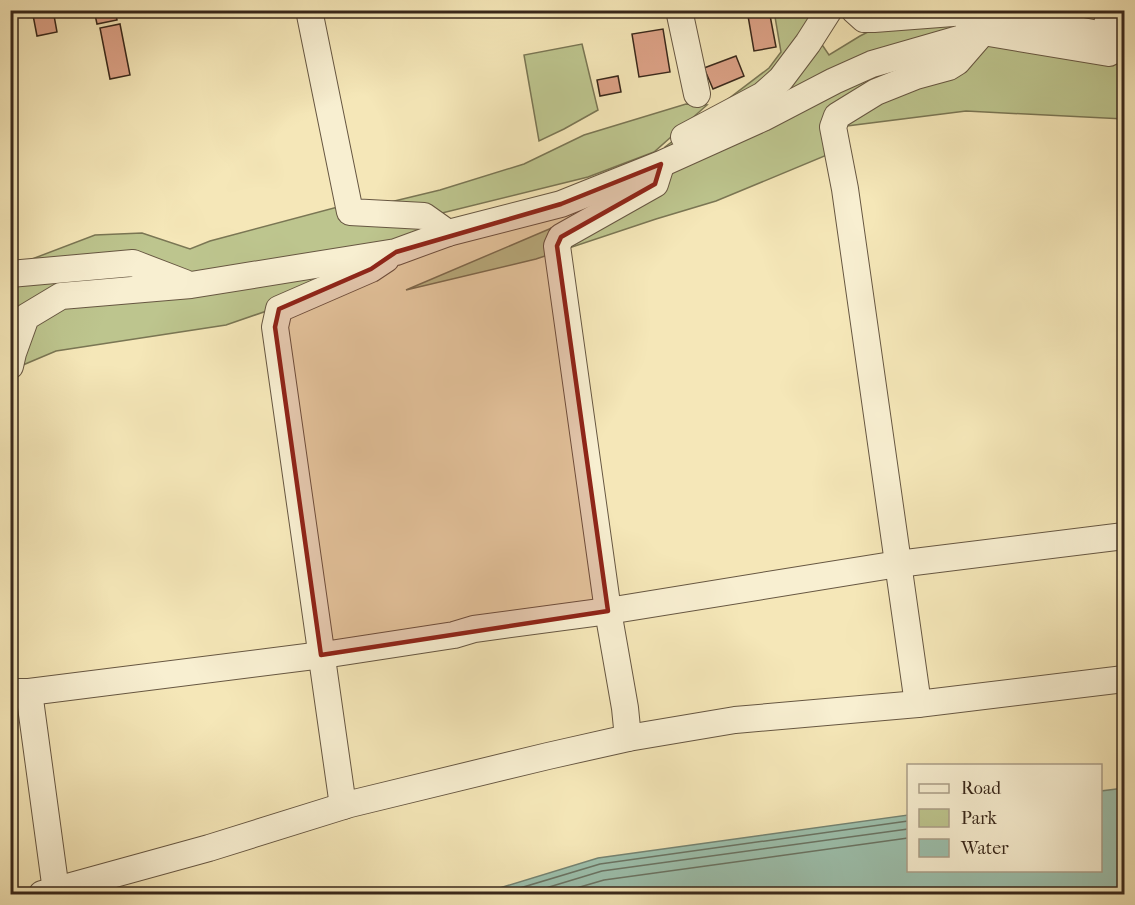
<svg xmlns="http://www.w3.org/2000/svg" width="1135" height="905" viewBox="0 0 1135 905" font-family="'IM FELL French Canon',serif">
<style>
.green{fill:#bdc58e;stroke:#7a7654;stroke-width:1.5}
.water{fill:#9cc0ad;stroke:#748372;stroke-width:1.5}
.lines{fill:none;stroke-linecap:round;stroke-linejoin:round}
.shore{stroke:#6a7464;stroke-width:1.5}
.building{fill:#dda287;stroke:#38271a;stroke-width:1.5}
.minor-casing{stroke:#675742;stroke-width:28}
.minor{stroke:#f8efd1;stroke-width:26}
.marked{fill:#8f2418;fill-opacity:0.2;stroke:#8f2418;stroke-width:4.5;stroke-linejoin:round}
</style>
<rect width="100%" height="100%" fill="#f5e7b8"/>
<filter id="stains"><feTurbulence type="fractalNoise" baseFrequency=".00333" numOctaves="4"/><feColorMatrix values="0 0 0 0 .2 0 0 0 0 .09 0 0 0 0 .02 0 0 0 .5 -.17"/></filter>
<radialGradient id="worn" r=".72"><stop offset=".6" stop-color="#630" stop-opacity="0"/><stop offset="1" stop-color="#630" stop-opacity=".3"/></radialGradient>
<!-- green -->
<g class="green">
<polygon points="774,11 811,11 814,33 829,55 860,36 897,17 1124,40 1124,119 966,111 839,127 827,155 716,201 656,219 536,259 406,290 655,184 668,163 665,147 769,68 781,52"/>
<polygon points="582,44 598,110 564,129 539,141 524,55"/>
<polygon points="686,104 707,105 654,152 588,177 434,215 382,204 440,190 524,164 584,135"/>
<polygon points="349,204 446,220 316,294 226,325 56,351 11,370 11,267 95,235 142,233 190,249 210,241"/>
</g>
<!-- water -->
<polygon class="water" points="1124,788 1124,894 480,894 598,858 908,815 908,870 1100,870 1101,791"/>
<g class="lines">
<!-- shore -->
<g class="shore">
<polyline points="500,894 600,864 908,821"/>
<polyline points="526,894 602,871 908,829"/>
<polyline points="556,894 604,880 908,838"/>
</g>
</g>
<!-- building -->
<g class="building">
<polygon points="32,10 53,10 57,32 37,36"/>
<polygon points="94,10 115,10 117,20 97,24"/>
<polygon points="747,10 769,10 776,47 754,51"/>
<polygon points="120,24 130,75 110,79 100,28"/>
<polygon points="663,29 670,72 639,77 632,34"/>
<polygon points="736,56 744,76 713,89 704,68"/>
<polygon points="618,76 621,92 600,96 597,80"/>
</g>
<g class="lines">
<defs>
<g id="minor">
<polyline points="309,10 350,212 424,216 448,233"/>
<polyline points="679,10 697,94"/>
<polyline points="854,10 864,19 874,19 979,11 1124,39"/>
<polyline points="969,26 983,32 1109,53"/>
<polyline points="1106,35 1109,10"/>
<polyline points="684,137 763,95 781,79 808,43 829,10"/>
<polyline points="10,274 133,263 185,283"/>
<polyline points="10,366 13,353 26,317 61,296 191,285 396,252 448,233 561,204 661,164 763,118 834,81 872,64 983,32"/>
<polyline points="10,692 29,692 330,654 454,635 474,629 608,611 898,564 1124,536"/>
<polyline points="29,692 56,891"/>
<polyline points="918,704 845,189 833,127 837,116 876,92 916,76 949,67 957,62 983,32"/>
<polyline points="628,738 625,708 608,611 557,246 561,237 655,184 661,165"/>
<polyline points="343,806 275,327 279,309 371,269 386,259"/>
<polyline points="42,894 209,848 350,804 548,756 628,738 735,720 918,704 1124,679"/>
</g>
</defs>
<!-- minor casing -->
<use href="#minor" class="minor-casing"/>
<!-- minor -->
<use href="#minor" class="minor"/>
</g>
<!-- marked area -->
<path class="marked" d="M661,164L655,184L561,237L557,246L608,611L321,655L275,327L279,309L371,269L396,252L561,204Z"/>
<!-- margin -->
<rect width="1135" height="905" fill="none" stroke="#f5e7b8" stroke-width="36"/>
<rect x="12" y="12" width="1111" height="881" fill="none" stroke="#38271a" stroke-width="3"/>
<rect x="18" y="18" width="1099" height="869" fill="none" stroke="#38271a" stroke-width="1.5"/>
<!-- legend -->
<rect x="907" y="764" width="195" height="108" fill="#f8efd1" stroke="#ab9f88" stroke-width="1.5"/>
<rect x="919" y="784" width="30" height="9" fill="#f8efd1" stroke="#ab9f88" stroke-width="1.5"/>
<text x="961" y="794" font-size="18" fill="#38271a">Road</text>
<rect x="919" y="809" width="30" height="18" fill="#bdc58e" stroke="#ab9f88" stroke-width="1.5"/>
<text x="961" y="824" font-size="18" fill="#38271a">Park</text>
<rect x="919" y="839" width="30" height="18" fill="#9cc0ad" stroke="#ab9f88" stroke-width="1.5"/>
<text x="961" y="854" font-size="18" fill="#38271a">Water</text>
<rect width="100%" height="100%" filter="url(#stains)"/>
<rect width="100%" height="100%" fill="url(#worn)"/>
</svg>
